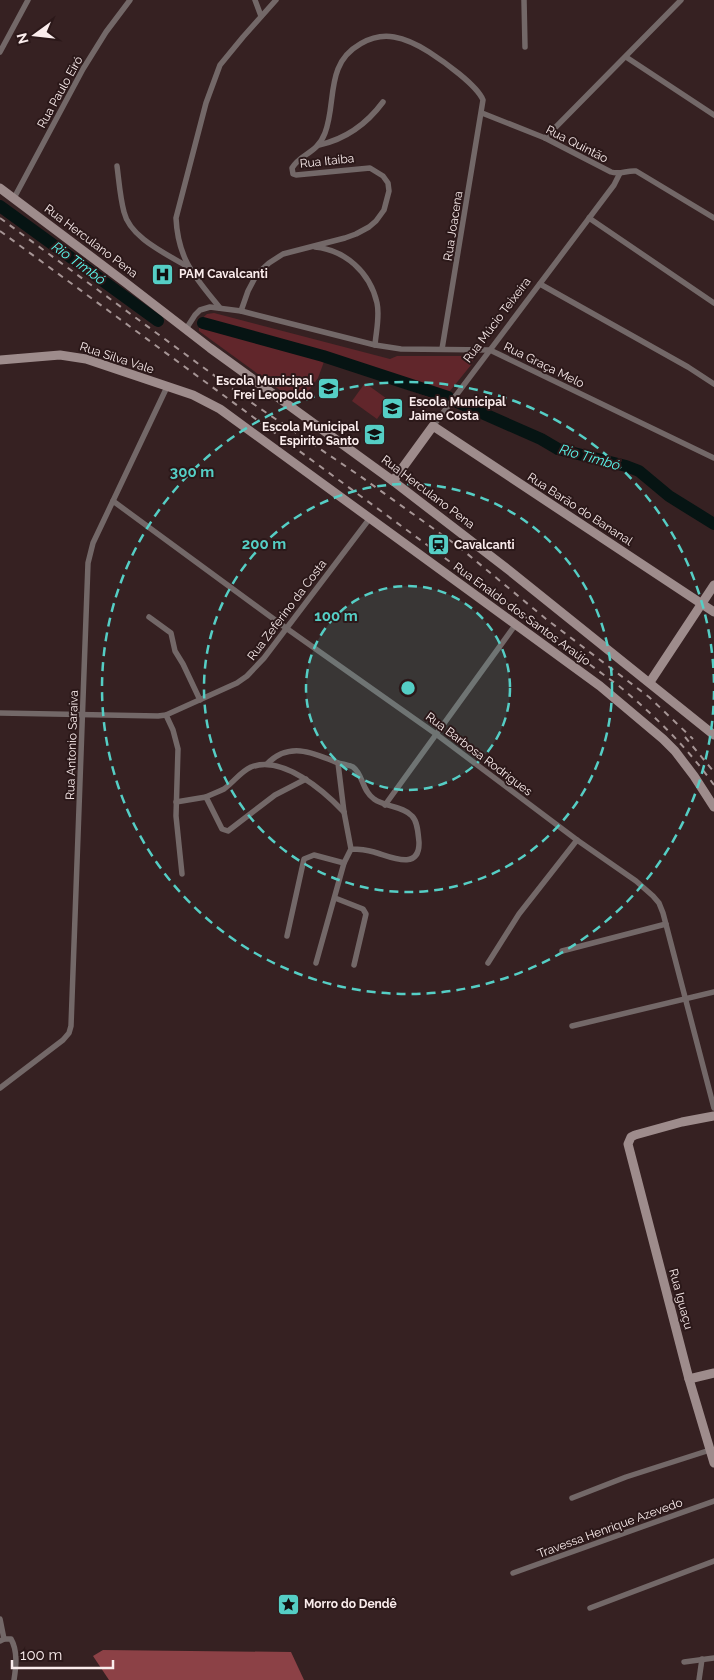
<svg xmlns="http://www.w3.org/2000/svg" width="714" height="1680" viewBox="0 0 714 1680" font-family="Raleway,sans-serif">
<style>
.green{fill:#61262b}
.forest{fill:#8c4146}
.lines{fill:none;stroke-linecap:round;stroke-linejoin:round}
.river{stroke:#061413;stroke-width:12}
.street{stroke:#736868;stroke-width:5.5}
.secondary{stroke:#9e8c8c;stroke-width:9}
.rail{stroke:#a69595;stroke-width:2;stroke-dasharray:6 6;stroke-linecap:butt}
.ring{fill:none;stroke:#55cec5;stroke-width:2.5;stroke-dasharray:9 6}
.labels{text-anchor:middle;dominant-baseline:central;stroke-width:4;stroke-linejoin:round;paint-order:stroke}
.street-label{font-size:12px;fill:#faecec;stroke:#2b1819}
.poi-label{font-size:12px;font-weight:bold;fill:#faecec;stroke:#2b1819;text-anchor:start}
.water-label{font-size:14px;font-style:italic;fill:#5af9ee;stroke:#2b1819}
.centre{fill:#55cec5;stroke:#2b1819;stroke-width:2.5}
.ring-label{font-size:15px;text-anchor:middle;font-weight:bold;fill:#55cec5;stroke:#2b1819;stroke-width:4;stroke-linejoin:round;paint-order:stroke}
</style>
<rect width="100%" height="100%" fill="#362122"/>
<!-- green -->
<g class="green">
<polygon points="214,313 390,359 397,356 467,356 470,357 473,360 471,365 441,402 325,359 318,378 299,404 199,331 199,321 207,314"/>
<polygon points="365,383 390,401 377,419 352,401"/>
</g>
<!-- forest -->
<polygon class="forest" points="103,1650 291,1652 304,1680 109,1680 93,1656"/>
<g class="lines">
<!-- river -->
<g class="river">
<polyline points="0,206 158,321"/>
<polyline points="203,323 323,356 448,397"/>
<polyline points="457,402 541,439 558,449 626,466 639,471 669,496 714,524"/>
</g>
<!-- street -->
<g class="street">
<polyline points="255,0 261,16"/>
<polyline points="524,0 525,47"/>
<polyline points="0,52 28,0"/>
<polyline points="626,57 714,115"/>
<path d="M482,113L545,138L611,172C620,175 627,170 636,171L714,218"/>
<polyline points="545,138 681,0"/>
<path d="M319,145C346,139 366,125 383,102"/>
<path d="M117,166C119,181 120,197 124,212C130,238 167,254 188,267"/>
<polyline points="14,198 83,69 106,32 130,0"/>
<polyline points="589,218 714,303"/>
<path d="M315,247C345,250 370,272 377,303C380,316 376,332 375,345"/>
<polyline points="540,284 688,367 714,384"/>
<path d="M220,308C195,277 178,260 176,218L206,103L220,65L243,37L276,0"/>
<path d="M241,311L248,291L257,274L269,263L283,254L345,238L356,234L369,227L376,221L384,210L389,191L388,183L383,176L370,168L296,175L293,174L292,168C301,153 317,154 325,133C333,112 330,89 338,69C346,48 372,33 394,37C406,39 418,45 429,52C443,61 477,85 483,100L442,349"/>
<polyline points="186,329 195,315 200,310 210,307 241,311 375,345 401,349 490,350 714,458"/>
<polyline points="433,426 614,185 620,173"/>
<polyline points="113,501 286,628 436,734 577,840 636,881 653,896 659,903 663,913 714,1108"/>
<polyline points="149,617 171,633 175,651 183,664 200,700"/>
<polyline points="0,713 158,716 166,715 237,683 247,676 264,658 370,518"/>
<polyline points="166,715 173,730 178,749 176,816 182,874"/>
<path d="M267,764C289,741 314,753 338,763"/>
<path d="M206,797C212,794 218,792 224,789C234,782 240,772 251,767C283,755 324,791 344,812"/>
<polyline points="176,802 206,797 222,829 228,831 275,795 306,779"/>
<polyline points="385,805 516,624"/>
<polyline points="335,898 363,909 366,914 354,965"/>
<polyline points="287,936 304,859 314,855 344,863"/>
<polyline points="562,951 666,924"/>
<path d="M316,963L344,863L351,849L344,812L338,763C343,764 349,765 353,767C363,774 362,791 374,799C385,807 403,806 412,816C418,822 418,834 419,842C420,872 389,856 374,852C367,850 359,849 351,849"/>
<polyline points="488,963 519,914 577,840"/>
<polyline points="572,1026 714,992"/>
<polyline points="0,1088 63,1040 69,1033 71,1026 88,563 93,543 167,387"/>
<polyline points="572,1498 626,1477 710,1450"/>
<polyline points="513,1573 714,1501"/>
<polyline points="590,1608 714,1561"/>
<polyline points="0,1619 4,1639"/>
<path d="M0,1641L4,1639H11C18,1651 16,1667 14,1680"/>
<polyline points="684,1662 714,1658"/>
<polyline points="699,1680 702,1659"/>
</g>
<!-- secondary -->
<g class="secondary">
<polyline points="0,188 126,283 210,348 393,481 510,571 714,735"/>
<polyline points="0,360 60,355 86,359 193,395 220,409 600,686 663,739 675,751 694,776 714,807"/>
<polyline points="393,481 433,426 714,612"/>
<polyline points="650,682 714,585"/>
<polyline points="714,1116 682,1122 635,1135 631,1137 628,1144 689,1379 714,1463"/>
<polyline points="689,1379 714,1373"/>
</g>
<!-- rail -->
<g class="rail">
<polyline points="0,218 249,401 360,476 459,547 546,619 649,697 693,739"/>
<path d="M0,231L619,686C656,717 686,746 714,785"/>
<polyline points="685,737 714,772"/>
</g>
</g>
<!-- distance rings -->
<circle cx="408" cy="688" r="102" fill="#55cec5" fill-opacity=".12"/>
<g class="ring">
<circle cx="408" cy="688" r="102"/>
<circle cx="408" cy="688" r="204"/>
<path d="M714 691A306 306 0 1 1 714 685"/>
</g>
<!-- icons -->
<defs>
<symbol id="hospital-square" viewBox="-11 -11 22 22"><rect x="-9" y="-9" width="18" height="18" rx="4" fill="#55cec5" stroke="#2b1819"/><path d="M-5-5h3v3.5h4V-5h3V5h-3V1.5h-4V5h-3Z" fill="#111"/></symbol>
<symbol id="school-square" viewBox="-11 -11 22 22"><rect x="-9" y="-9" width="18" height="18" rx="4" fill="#55cec5" stroke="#2b1819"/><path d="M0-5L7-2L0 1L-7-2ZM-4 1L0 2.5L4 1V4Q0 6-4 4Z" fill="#111"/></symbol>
<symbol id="station-square" viewBox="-11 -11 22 22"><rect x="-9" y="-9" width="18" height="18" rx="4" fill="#55cec5" stroke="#2b1819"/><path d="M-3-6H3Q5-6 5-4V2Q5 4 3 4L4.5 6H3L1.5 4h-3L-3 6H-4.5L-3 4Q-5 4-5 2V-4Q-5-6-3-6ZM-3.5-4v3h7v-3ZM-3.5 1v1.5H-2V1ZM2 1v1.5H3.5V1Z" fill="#111"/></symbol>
<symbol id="sight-square" viewBox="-11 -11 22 22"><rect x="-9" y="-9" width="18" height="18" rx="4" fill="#55cec5" stroke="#2b1819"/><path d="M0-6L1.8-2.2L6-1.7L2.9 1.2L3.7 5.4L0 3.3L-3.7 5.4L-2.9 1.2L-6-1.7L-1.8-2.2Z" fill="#111"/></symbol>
</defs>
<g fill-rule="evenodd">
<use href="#hospital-square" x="150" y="262" width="25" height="25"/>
<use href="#school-square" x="316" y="376" width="25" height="25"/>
<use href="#school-square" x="380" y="396" width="25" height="25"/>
<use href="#school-square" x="362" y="422" width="25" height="25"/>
<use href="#station-square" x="426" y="532" width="25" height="25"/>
<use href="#sight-square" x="276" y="1592" width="25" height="25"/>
</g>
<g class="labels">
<!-- street labels -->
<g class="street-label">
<text transform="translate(60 92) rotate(-61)">Rua Paulo Eiró</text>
<text transform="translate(577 144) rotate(27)">Rua Quintão</text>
<text transform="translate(327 161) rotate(-6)">Rua Itaiba</text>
<text transform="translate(453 226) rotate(-81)">Rua Joacena</text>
<text transform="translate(91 241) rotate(37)">Rua Herculano Pena</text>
<text transform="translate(497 320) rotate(-53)">Rua Múcio Teixeira</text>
<text transform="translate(117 358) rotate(18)">Rua Silva Vale</text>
<text transform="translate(544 365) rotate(26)">Rua Graça Melo</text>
<text transform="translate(428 492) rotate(37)">Rua Herculano Pena</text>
<text transform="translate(580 509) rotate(33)">Rua Barão do Bananal</text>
<text transform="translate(287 610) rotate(-53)">Rua Zeferino da Costa</text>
<text transform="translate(522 614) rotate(36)">Rua Enaldo dos Santos Araújo</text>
<text transform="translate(72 745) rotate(-88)">Rua Antonio Saraiva</text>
<text transform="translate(479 754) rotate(37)">Rua Barbosa Rodrigues</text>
<text transform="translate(681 1299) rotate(75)">Rua Iguaçu</text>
<text transform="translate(610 1528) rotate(-20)">Travessa Henrique Azevedo</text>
</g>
<!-- poi labels -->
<g class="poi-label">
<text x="179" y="274">PAM Cavalcanti</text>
<text x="313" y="381" text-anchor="end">Escola Municipal<tspan x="313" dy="14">Frei Leopoldo</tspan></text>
<text x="409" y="402">Escola Municipal<tspan x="409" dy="14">Jaime Costa</tspan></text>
<text x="359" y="427" text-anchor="end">Escola Municipal<tspan x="359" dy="14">Espirito Santo</tspan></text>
<text x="454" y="545">Cavalcanti</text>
<text x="304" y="1604">Morro do Dendê</text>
</g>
<!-- water labels -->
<g class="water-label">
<text transform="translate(79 263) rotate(36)">Rio Timbó</text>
<text transform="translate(590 457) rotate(16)">Rio Timbó</text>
</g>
</g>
<circle cx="408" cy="688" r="8" class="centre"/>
<g class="ring-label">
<text x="192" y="477">300 m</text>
<text x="264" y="549">200 m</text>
<text x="336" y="621">100 m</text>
</g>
<!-- north arrow -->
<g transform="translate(35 35) rotate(255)" stroke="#2b1819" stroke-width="4" paint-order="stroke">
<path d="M0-4L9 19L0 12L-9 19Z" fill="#faecec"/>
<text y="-8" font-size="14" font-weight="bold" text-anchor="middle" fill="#faecec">N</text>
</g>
<!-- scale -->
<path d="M12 1660v8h101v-8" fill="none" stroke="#faecec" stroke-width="2.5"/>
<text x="20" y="1660" font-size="15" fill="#faecec" stroke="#2b1819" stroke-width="4" paint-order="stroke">100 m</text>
</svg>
